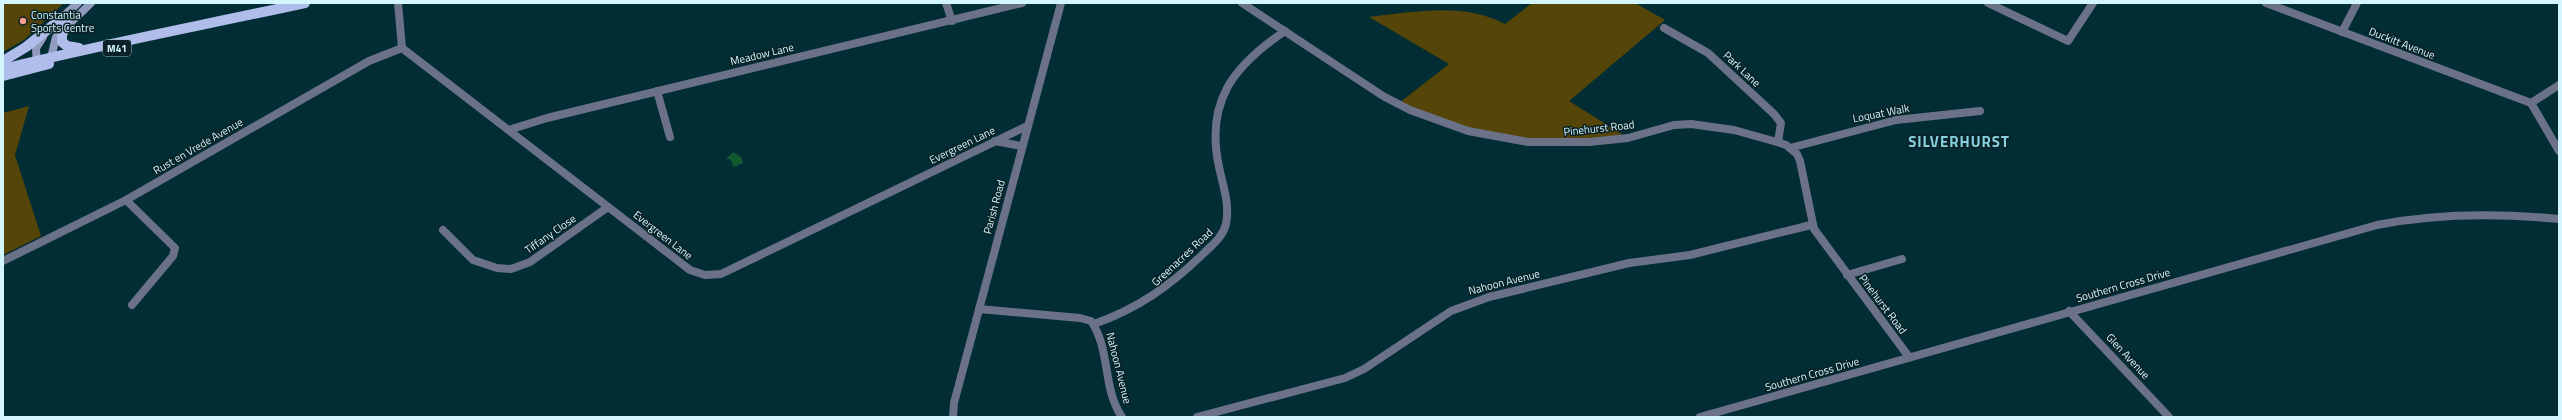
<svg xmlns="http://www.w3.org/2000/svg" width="2562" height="420" viewBox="0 0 2562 420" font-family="'Titillium Web',sans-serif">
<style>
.green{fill:#554509}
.water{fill:#115a2f}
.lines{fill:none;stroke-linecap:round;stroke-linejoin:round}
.minor{stroke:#6b7287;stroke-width:8}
.tertiary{stroke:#6b7287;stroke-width:8}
.secondary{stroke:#929cbf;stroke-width:8}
.primary{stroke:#b0bdea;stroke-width:10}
.poi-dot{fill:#f49d8b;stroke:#0a2126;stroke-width:1.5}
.labels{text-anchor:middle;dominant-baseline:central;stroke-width:3;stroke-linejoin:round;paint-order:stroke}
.shield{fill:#0a2126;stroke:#97b6bd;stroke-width:1}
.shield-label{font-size:10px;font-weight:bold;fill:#d3f6fe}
.poi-label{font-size:11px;fill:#d3f6fe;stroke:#0a2126;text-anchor:start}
.street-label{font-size:11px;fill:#d3f6fe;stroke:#0a2126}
.district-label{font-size:15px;font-weight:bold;letter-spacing:1px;fill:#86d0df;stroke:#0a2126}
</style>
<rect width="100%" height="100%" fill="#022d34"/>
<!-- green -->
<g class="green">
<polygon points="3,3 64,3 24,40 3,52"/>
<path d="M1532,3H1635L1665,20L1569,101L1625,136L1544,141L1477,131L1399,103L1449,64L1369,17C1414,12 1463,2 1505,24Z"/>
<polygon points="29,106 15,155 41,236 3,255 3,113"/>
</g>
<!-- water -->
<polygon class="water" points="733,152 741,157 743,163 734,167 730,159 726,159"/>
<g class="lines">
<!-- minor -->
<g class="minor">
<polyline points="398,3 402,48 690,270 705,275 721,274 1027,126"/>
<polyline points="946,3 952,21"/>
<polyline points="1242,3 1383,96 1410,110 1468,131 1528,142 1589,142 1628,138 1674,125 1691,124 1734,130 1777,142 1786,145 1797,154 1800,161 1814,229 1909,357"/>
<polyline points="1988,3 2068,41 2093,3"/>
<polyline points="2266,3 2531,103"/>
<polyline points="1664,28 1708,53 1774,114 1781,123 1778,142"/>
<polyline points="2342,32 2357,3"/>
<polyline points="657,91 670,137"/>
<polyline points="2531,103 2559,151"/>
<polyline points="2531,103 2559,85"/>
<polyline points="509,130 547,118 1022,3"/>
<polyline points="1790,148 1896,120 1980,111"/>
<polyline points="126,200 175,248 173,256 132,305"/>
<polyline points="443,230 473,260 497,268 511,269 530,262 608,207"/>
<polyline points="3,261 126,200 369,61 402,48"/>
<polyline points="1847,275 1902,259"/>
<path d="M979,309L1080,318L1091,321C1111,350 1102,388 1122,417"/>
<polyline points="2069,311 2169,417"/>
<path d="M1094,324C1137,309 1170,286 1203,254C1212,245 1223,237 1226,224C1230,204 1223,186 1219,167C1205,102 1233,66 1285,31"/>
<polyline points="1197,417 1345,378 1364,369 1451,311 1489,297 1629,263 1690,255 1811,225"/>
</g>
<!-- tertiary -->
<g class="tertiary">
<polyline points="995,141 1021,146"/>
<polyline points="953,417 954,403 1061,3"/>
<path d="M1700,417L2377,225C2438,213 2497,213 2559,219"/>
</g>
<!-- secondary -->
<g class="secondary">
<polyline points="58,21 78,3"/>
<polyline points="50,62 56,37 91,3"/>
<polyline points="37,67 36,48 43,37"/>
</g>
<!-- primary -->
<g class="primary">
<polyline points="67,24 62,35 62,42 67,46 79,48"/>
<polyline points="3,61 26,47 62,18"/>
<path d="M3,69C103,44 204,25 305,3"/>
<polyline points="3,76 49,64"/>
</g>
</g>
<!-- markers -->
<circle class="poi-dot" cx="23" cy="21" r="4"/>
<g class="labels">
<!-- shield labels -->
<rect class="shield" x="103" y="40" width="28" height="16" rx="3"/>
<g class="shield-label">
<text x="117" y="48">M41</text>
</g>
<!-- poi labels -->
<g class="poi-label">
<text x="31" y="15">Constantia<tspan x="31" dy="13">Sports Centre</tspan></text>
</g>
<!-- street labels -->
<g class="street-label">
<text transform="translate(2402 43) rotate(21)">Duckitt Avenue</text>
<text transform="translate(762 54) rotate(-13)">Meadow Lane</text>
<text transform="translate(1742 69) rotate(43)">Park Lane</text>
<text transform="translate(1881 113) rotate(-11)">Loquat Walk</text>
<text transform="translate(1599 128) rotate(-6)">Pinehurst Road</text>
<text transform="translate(962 145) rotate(-26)">Evergreen Lane</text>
<text transform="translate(198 146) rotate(-30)">Rust en Vrede Avenue</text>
<text transform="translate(994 207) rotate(-75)">Parish Road</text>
<text transform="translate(550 234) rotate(-35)">Tiffany Close</text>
<text transform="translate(663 235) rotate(38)">Evergreen Lane</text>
<text transform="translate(1182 257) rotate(-43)">Greenacres Road</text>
<text transform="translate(1504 282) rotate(-14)">Nahoon Avenue</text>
<text transform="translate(2123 285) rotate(-16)">Southern Cross Drive</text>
<text transform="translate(1883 304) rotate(53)">Pinehurst Road</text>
<text transform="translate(2128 356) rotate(47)">Glen Avenue</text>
<text transform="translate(1119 368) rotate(76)">Nahoon Avenue</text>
<text transform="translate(1812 374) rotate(-16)">Southern Cross Drive</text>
</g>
<!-- district labels -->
<g class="district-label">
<text x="1959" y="141">SILVERHURST</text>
</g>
</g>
<!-- border -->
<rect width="2562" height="420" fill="none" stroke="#d3f6fe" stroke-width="8"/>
</svg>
